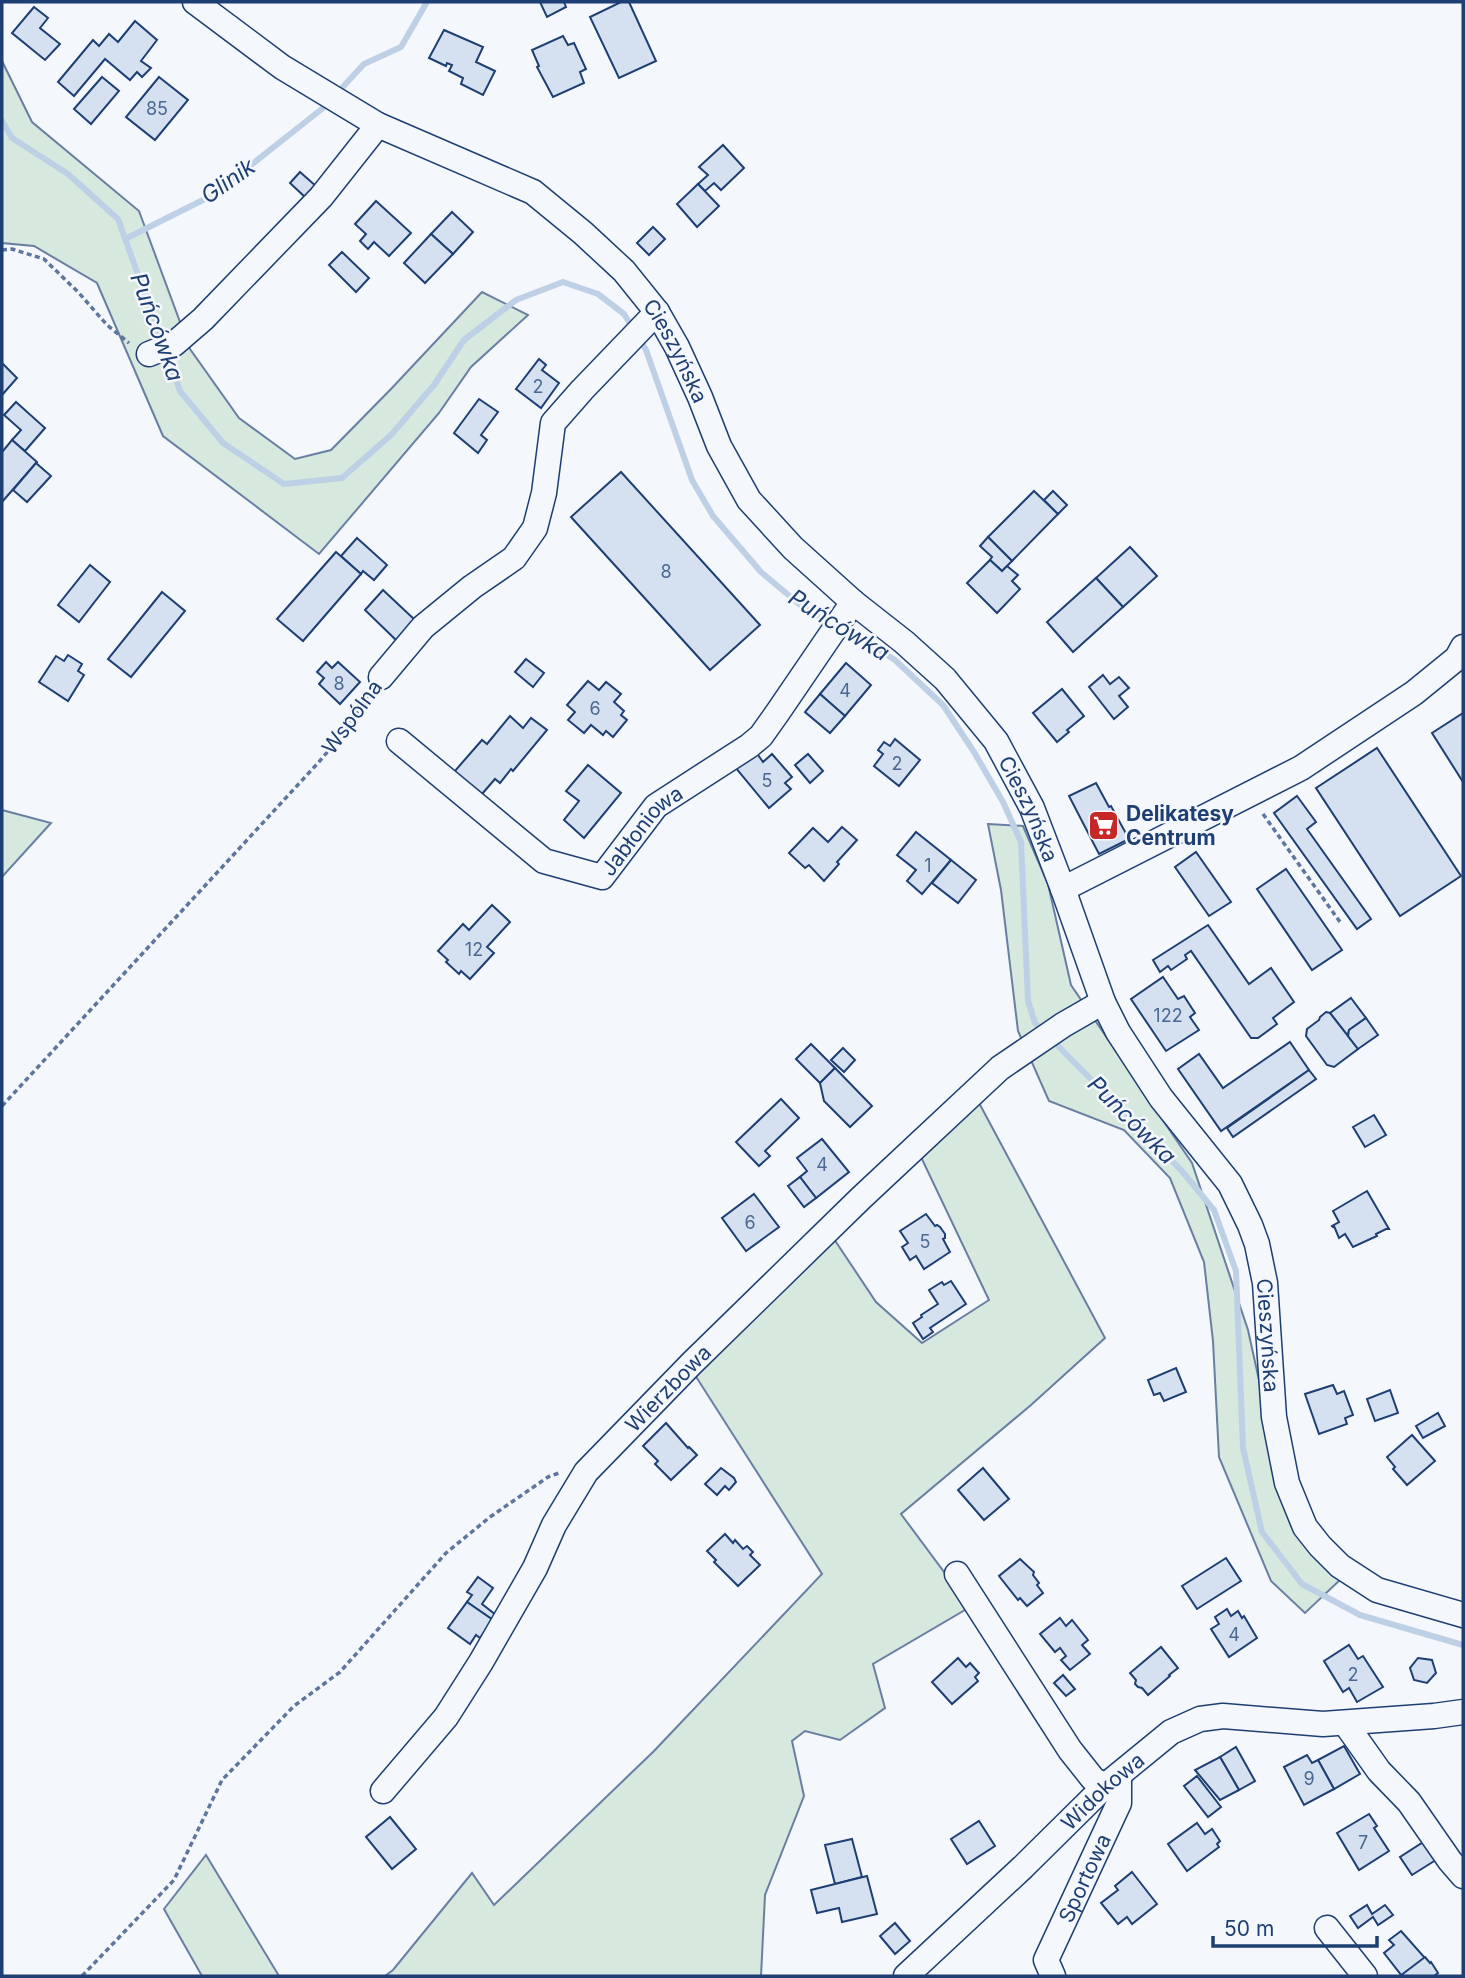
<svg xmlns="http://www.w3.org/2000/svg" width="1465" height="1978" viewBox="0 0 1465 1978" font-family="Inter,sans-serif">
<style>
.green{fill:#d7e8df;stroke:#687fa3;stroke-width:2}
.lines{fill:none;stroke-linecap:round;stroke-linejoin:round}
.stream{stroke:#bed0e5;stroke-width:6}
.building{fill:#d5e0f0;stroke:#1d3f73;stroke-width:2}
.minor-casing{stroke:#1d3f73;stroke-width:27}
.path{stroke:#5e769c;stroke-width:3.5;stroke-dasharray:5 3.5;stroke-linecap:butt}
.minor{stroke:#f4f7fb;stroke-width:24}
.labels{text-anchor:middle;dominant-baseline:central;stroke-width:5;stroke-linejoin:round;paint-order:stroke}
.number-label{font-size:18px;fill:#4b6792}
.street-label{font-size:21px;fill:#1d3f73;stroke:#f4f7fb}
.poi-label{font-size:21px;font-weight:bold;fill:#1d3f73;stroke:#f4f7fb;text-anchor:start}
.water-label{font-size:23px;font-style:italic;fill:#1d3f73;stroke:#f4f7fb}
</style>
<rect width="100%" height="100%" fill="#f4f7fb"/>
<!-- green -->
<g class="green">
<polygon points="2,61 32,122 139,211 190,349 239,418 295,459 331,450 391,389 482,292 528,315 471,367 439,413 319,554 163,436 97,283 34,246 2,243"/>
<polygon points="2,810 51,823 2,877"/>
<polygon points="988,824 1023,826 1048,884 1071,985 1192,1163 1248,1330 1291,1526 1341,1579 1305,1613 1271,1581 1219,1457 1213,1341 1204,1262 1170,1178 1124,1130 1049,1101 1018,1031 1001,890"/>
<polygon points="978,1101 1105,1338 1031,1405 901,1514 970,1607 873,1664 885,1708 840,1740 805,1731 792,1741 804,1796 765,1895 761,1976 385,1976 393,1970 472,1873 494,1905 654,1751 822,1574 693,1372 832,1236 876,1302 922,1343 989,1300 920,1155"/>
<polygon points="206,1855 279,1976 202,1976 164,1909"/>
</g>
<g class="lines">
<!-- stream -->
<g class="stream">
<polyline points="340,90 364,64 401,47 427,2"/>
<polyline points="2,121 12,138 68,174 118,219 163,344"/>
<polyline points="125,239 213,195 323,108"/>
<polyline points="638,337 646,350 692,480 713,516 761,572 805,609 832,623"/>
<polyline points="167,354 180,391 223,443 284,484 342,478 391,435 434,385 464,340 516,300 563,282 598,294 624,314 633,328"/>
<polyline points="842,628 855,634 895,660 943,705 974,752 1003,802 1021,842 1028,1001 1035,1023 1043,1031"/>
<polyline points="1051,1039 1181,1170 1214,1210 1236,1271 1243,1448 1262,1532 1302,1584 1360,1615 1463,1645"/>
</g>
</g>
<!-- building -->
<g class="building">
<polygon points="540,2 564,2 566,7 547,17"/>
<polygon points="621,2 629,2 656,61 619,78 590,17"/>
<polygon points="34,7 48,18 40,28 60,44 45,60 12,33"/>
<polygon points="135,21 157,40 141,61 151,68 142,77 137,72 130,80 105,59 74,96 58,82 93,40 99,46 109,34 118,42"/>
<polygon points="444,30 483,47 476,62 495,71 483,95 461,84 463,78 449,71 452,65 447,63 446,66 429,58"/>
<polygon points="563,36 568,45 574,43 586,69 580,72 584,83 553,97 537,67 539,66 532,50"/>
<polygon points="102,77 119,91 91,124 74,109"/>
<polygon points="159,77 188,100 155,140 126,117"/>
<polygon points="723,145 744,168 721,190 714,183 705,191 698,184 708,175 699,167"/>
<polygon points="300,172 317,187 306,198 290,183"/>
<polygon points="698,184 719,206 697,227 677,204"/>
<polygon points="376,201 411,233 389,256 374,242 368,249 360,241 366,234 355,224"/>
<polygon points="452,212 473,232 453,254 431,234"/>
<polygon points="653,227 665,239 649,255 637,243"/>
<polygon points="431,234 453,254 425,283 404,263"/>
<polygon points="342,252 369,278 356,292 329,265"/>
<polygon points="539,359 546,365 542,370 559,383 541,408 516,389"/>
<polygon points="2,363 17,378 2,395"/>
<polygon points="479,399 498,412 481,435 487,440 478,453 454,433"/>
<polygon points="16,402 45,428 25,451 12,440 21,430 4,415"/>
<polygon points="12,440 37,462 2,502 2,452"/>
<polygon points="36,463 51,476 27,502 13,490"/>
<polygon points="621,472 760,625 710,670 571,517"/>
<polygon points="1034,491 1058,514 1012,561 988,537"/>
<polygon points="1053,491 1067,505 1058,514 1044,500"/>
<polygon points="988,537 1012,561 1002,571 990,560 992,557 980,546"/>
<polygon points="357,538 387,565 374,580 363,571 361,574 341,556"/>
<polygon points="1130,547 1157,576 1123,607 1096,578"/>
<polygon points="336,552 361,574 303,641 277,619"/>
<polygon points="990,560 1002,571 1007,566 1018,575 1012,581 1020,589 997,613 967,583"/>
<polygon points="90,565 110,582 79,622 58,605"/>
<polygon points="1096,578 1123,607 1073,652 1047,622"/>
<polygon points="383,590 415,620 396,640 365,610"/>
<polygon points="162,592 185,611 131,677 108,659"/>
<polygon points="68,655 82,664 78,671 84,675 68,701 39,682 56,656 64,661"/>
<polygon points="526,659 544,673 533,687 515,672"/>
<polygon points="326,662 332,668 338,662 360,682 340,704 319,684 324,678 317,672"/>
<polygon points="846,663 871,685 845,716 820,694"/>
<polygon points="1103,675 1110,684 1119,677 1129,688 1119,696 1128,707 1114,719 1089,687"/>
<polygon points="588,681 599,690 606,682 621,694 614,702 624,711 621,715 627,720 613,737 606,731 603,735 591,725 584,733 568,720 575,712 567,705"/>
<polygon points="1062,689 1084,716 1067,730 1069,732 1057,742 1033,713"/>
<polygon points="820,694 845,716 830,733 805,712"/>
<polygon points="1463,713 1463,782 1432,733"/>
<polygon points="510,716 523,728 531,718 547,730 513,771 511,769 500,783 495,779 482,794 454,772 482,740 487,744"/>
<polygon points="895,739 920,760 899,786 874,766 883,754 878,750 884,742 890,746"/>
<polygon points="1377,748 1461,876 1400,916 1316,788"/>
<polygon points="756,752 763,762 772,754 792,777 785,783 791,789 769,808 735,767"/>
<polygon points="808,754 823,771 810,783 795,765"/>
<polygon points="588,765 621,793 584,838 564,820 579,801 566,791"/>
<polygon points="1096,783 1109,807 1111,806 1129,839 1099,854 1069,796"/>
<polygon points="1297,796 1316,822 1307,829 1371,919 1357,929 1274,813"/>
<polygon points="842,827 857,840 837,862 839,864 824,881 809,865 805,868 789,853 813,828 828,842"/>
<polygon points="916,832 951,860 922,894 907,881 916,870 897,855"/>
<polygon points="1196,852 1231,902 1209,916 1175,867"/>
<polygon points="951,860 976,880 958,903 932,883"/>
<polygon points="1286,869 1342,950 1312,970 1257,889"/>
<polygon points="492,905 510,922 487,947 494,953 470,979 461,971 459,974 446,962 448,960 438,951 463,924 469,930"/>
<polygon points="1208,925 1249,984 1271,968 1294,1002 1273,1018 1277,1024 1258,1038 1251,1038 1191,951 1185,955 1187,959 1171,970 1168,966 1160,972 1153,960"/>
<polygon points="1163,977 1178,999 1184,996 1195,1013 1190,1017 1199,1030 1166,1051 1131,999"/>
<polygon points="1351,998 1366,1018 1349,1030 1348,1036 1330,1013"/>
<polygon points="1326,1012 1330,1013 1358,1049 1334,1067 1327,1065 1306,1036 1307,1029 1319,1020 1320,1017"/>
<polygon points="1366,1018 1378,1035 1358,1049 1348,1036 1349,1030"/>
<polygon points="1290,1042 1309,1070 1221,1131 1178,1069 1199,1054 1223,1088"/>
<polygon points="811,1044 835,1068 820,1083 796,1059"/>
<polygon points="843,1048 855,1060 844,1072 831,1060"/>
<polygon points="835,1068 872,1106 850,1127 824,1101 820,1083"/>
<polygon points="1309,1070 1316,1079 1233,1137 1227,1128"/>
<polygon points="781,1099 799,1118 765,1151 770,1156 759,1166 736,1142"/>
<polygon points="1374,1115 1386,1135 1365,1147 1353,1127"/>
<polygon points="822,1139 849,1172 816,1198 800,1177 807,1171 797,1158"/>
<polygon points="800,1177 816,1198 804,1207 788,1186"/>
<polygon points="1367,1191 1389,1229 1386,1229 1376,1234 1377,1236 1353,1247 1345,1234 1339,1238 1334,1226 1333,1227 1332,1226 1339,1222 1333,1211"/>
<polygon points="754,1194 779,1227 746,1251 722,1218"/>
<polygon points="926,1214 935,1226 937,1225 940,1227 945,1234 945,1238 943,1239 950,1252 924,1269 916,1256 910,1260 902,1247 908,1243 900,1231"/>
<polygon points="951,1281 966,1304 930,1328 933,1332 923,1339 913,1323 922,1317 921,1315 938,1304 929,1290 942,1282 944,1285"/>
<polygon points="1176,1368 1186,1392 1164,1401 1160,1393 1154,1395 1148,1380"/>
<polygon points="1333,1385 1337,1394 1344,1391 1353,1415 1345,1418 1347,1424 1319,1434 1305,1394"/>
<polygon points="1390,1390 1398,1413 1375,1421 1367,1399"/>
<polygon points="1438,1413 1445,1426 1423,1438 1416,1426"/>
<polygon points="666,1423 688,1448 689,1447 697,1455 671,1480 655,1464 658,1461 643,1446"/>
<polygon points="1412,1435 1435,1461 1407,1485 1393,1469 1395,1467 1387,1457"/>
<polygon points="721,1468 734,1478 736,1482 729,1490 725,1486 717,1495 705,1484"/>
<polygon points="983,1468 1009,1499 984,1520 958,1490"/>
<polygon points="725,1534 733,1543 735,1540 743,1549 747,1546 753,1552 750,1555 760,1565 738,1586 714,1562 716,1560 707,1551"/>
<polygon points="1226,1558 1241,1581 1197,1609 1182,1586"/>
<polygon points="1020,1559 1034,1572 1033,1575 1039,1583 1037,1585 1043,1593 1027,1606 1020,1598 1018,1600 999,1576"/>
<polygon points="478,1577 493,1588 482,1604 496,1615 493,1620 467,1602 472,1595 467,1592"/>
<polygon points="467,1602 493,1620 480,1638 476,1635 470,1644 448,1628"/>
<polygon points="1227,1609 1231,1616 1238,1611 1242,1618 1244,1616 1257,1638 1229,1657 1211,1629 1219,1624 1215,1617"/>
<polygon points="1060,1618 1066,1626 1072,1620 1088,1640 1082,1645 1090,1654 1070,1670 1061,1660 1066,1656 1060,1648 1055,1652 1040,1634"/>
<polygon points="1349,1645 1358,1659 1363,1656 1383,1687 1357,1702 1349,1688 1343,1692 1324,1661"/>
<polygon points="1161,1647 1178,1668 1169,1675 1170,1676 1148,1695 1142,1688 1138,1687 1135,1684 1136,1680 1130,1673"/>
<polygon points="958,1658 966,1667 970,1663 979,1673 975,1677 978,1681 952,1704 932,1682"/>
<polygon points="1418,1658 1432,1660 1436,1673 1427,1683 1414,1680 1410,1668"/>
<polygon points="1063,1675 1075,1689 1066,1696 1054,1683"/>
<polygon points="1344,1746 1360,1774 1334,1789 1318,1760"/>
<polygon points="1236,1747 1255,1781 1239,1790 1220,1757"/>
<polygon points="1307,1755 1312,1763 1318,1760 1334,1789 1304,1805 1284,1767"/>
<polygon points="1220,1757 1239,1790 1220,1800 1195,1770"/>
<polygon points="1197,1776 1221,1807 1208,1817 1184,1786"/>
<polygon points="1369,1814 1377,1826 1374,1828 1389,1851 1359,1870 1337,1833"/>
<polygon points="390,1817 416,1849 392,1869 366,1837"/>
<polygon points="979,1821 995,1846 967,1864 951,1839"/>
<polygon points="1197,1823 1205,1834 1212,1829 1220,1841 1217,1844 1219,1847 1187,1871 1168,1844"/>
<polygon points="852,1839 862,1877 835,1884 825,1845"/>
<polygon points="1428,1839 1439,1858 1412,1875 1400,1857"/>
<polygon points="1132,1872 1157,1904 1132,1924 1127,1917 1118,1924 1101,1903 1118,1890 1115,1886"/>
<polygon points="867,1876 877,1914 842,1922 839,1908 817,1913 811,1890"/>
<polygon points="1367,1905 1372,1914 1385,1905 1393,1915 1378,1925 1373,1917 1358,1928 1350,1916"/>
<polygon points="895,1923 910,1941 895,1954 880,1936"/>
<polygon points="1401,1931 1425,1958 1402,1976 1384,1953 1394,1945 1389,1940"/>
<polygon points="1425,1957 1430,1963 1431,1962 1438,1973 1434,1976 1400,1976"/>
</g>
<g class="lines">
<defs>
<g id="minor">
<path id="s1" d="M195,2L282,67L378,125L533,192L583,233L624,271L657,312L677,347L700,397L719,446L749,500L793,548L853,602L904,642L945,679L996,741L1032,808L1063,889L1103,1002L1118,1032L1161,1098L1230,1184L1250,1225L1257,1244L1265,1283L1274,1417L1287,1483L1305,1527L1320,1546L1340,1566L1377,1590L1463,1615"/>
<polyline points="149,354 174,344 203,319 321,197 378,125"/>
<polyline points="381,677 423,627 472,587 514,558 535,528 544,493 553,423 582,390 657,312"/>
<path id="s2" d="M399,741L544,861L602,877L656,806L749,746L761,736L778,712L853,602"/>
<polyline points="1063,889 1301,768 1414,693 1457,658 1463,647"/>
<polyline points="957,1574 1070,1750 1093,1779 1105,1786"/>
<polyline points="1345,1723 1379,1771 1409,1802 1450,1861 1463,1876"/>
<path id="s3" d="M383,1791L446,1717L481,1662L535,1568L554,1525L586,1472L692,1363L861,1198L1000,1068L1063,1025L1103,1002"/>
<polyline points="1327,1928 1365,1976"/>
<path id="s4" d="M906,1976L1023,1867L1105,1786L1171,1732L1200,1719L1223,1716L1323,1724L1434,1716L1463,1712"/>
<path id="s5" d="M1053,1976L1046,1960L1119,1803V1775"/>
</g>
</defs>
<!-- minor casing -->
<use href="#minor" class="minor-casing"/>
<!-- path -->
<g class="path">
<polyline points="2,250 12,249 44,259 79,293 107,325 129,343"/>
<polyline points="1263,814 1340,922"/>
<polyline points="2,1106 318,763 340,737 368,696"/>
<polyline points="82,1976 174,1880 222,1780 294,1706 340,1672 446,1553 490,1517 548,1477 559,1473"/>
</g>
<!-- minor -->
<use href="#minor" class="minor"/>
</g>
<!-- icons -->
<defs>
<symbol id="supermarket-square" viewBox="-11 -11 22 22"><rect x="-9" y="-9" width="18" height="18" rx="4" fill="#c62828" stroke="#f4f7fb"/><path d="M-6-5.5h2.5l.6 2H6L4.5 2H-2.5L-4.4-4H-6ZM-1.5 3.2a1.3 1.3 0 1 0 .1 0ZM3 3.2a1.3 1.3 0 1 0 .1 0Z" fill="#fff"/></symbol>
</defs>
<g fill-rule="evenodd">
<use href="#supermarket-square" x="1086" y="808" width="35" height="35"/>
</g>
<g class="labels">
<!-- number labels -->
<g class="number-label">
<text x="157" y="108">85</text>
<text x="538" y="386">2</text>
<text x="666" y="571">8</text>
<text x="339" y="683">8</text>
<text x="845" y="690">4</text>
<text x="595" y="708">6</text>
<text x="897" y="763">2</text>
<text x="767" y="780">5</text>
<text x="928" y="865">1</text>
<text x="474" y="949">12</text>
<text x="1168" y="1015">122</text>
<text x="822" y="1164">4</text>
<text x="750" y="1222">6</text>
<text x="925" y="1241">5</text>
<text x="1234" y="1634">4</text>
<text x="1353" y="1674">2</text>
<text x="1309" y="1778">9</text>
<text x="1363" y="1842">7</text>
</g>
<!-- street labels -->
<g class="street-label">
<text stroke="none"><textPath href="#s1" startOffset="606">Cieszyńska</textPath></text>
<text transform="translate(352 717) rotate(-54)">Wspólna</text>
<text stroke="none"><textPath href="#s1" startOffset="1194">Cieszyńska</textPath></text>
<text stroke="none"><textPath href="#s2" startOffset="310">Jabłoniowa</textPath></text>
<text stroke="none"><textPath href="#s1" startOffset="1782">Cieszyńska</textPath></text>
<text stroke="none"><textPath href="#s3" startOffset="497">Wierzbowa</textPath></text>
<text stroke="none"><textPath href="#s4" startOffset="270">Widokowa</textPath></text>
<text stroke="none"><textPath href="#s5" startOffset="108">Sportowa</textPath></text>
</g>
<!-- poi labels -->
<g class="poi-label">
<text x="1126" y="813">Delikatesy<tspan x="1126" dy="24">Centrum</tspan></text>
</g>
<!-- water labels -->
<g class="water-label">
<text transform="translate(228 181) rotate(-35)">Glinik</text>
<text transform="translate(157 327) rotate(70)">Puńcówka</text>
<text transform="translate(839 625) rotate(32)">Puńcówka</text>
<text transform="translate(1132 1120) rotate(45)">Puńcówka</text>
</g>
</g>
<!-- border -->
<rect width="1465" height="1978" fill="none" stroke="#1d3f73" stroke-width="7"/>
<!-- scale -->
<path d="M1213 1936v10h164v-10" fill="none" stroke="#1d3f73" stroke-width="3.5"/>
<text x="1224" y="1936" font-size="21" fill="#1d3f73" stroke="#f4f7fb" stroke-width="5" paint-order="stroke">50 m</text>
</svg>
